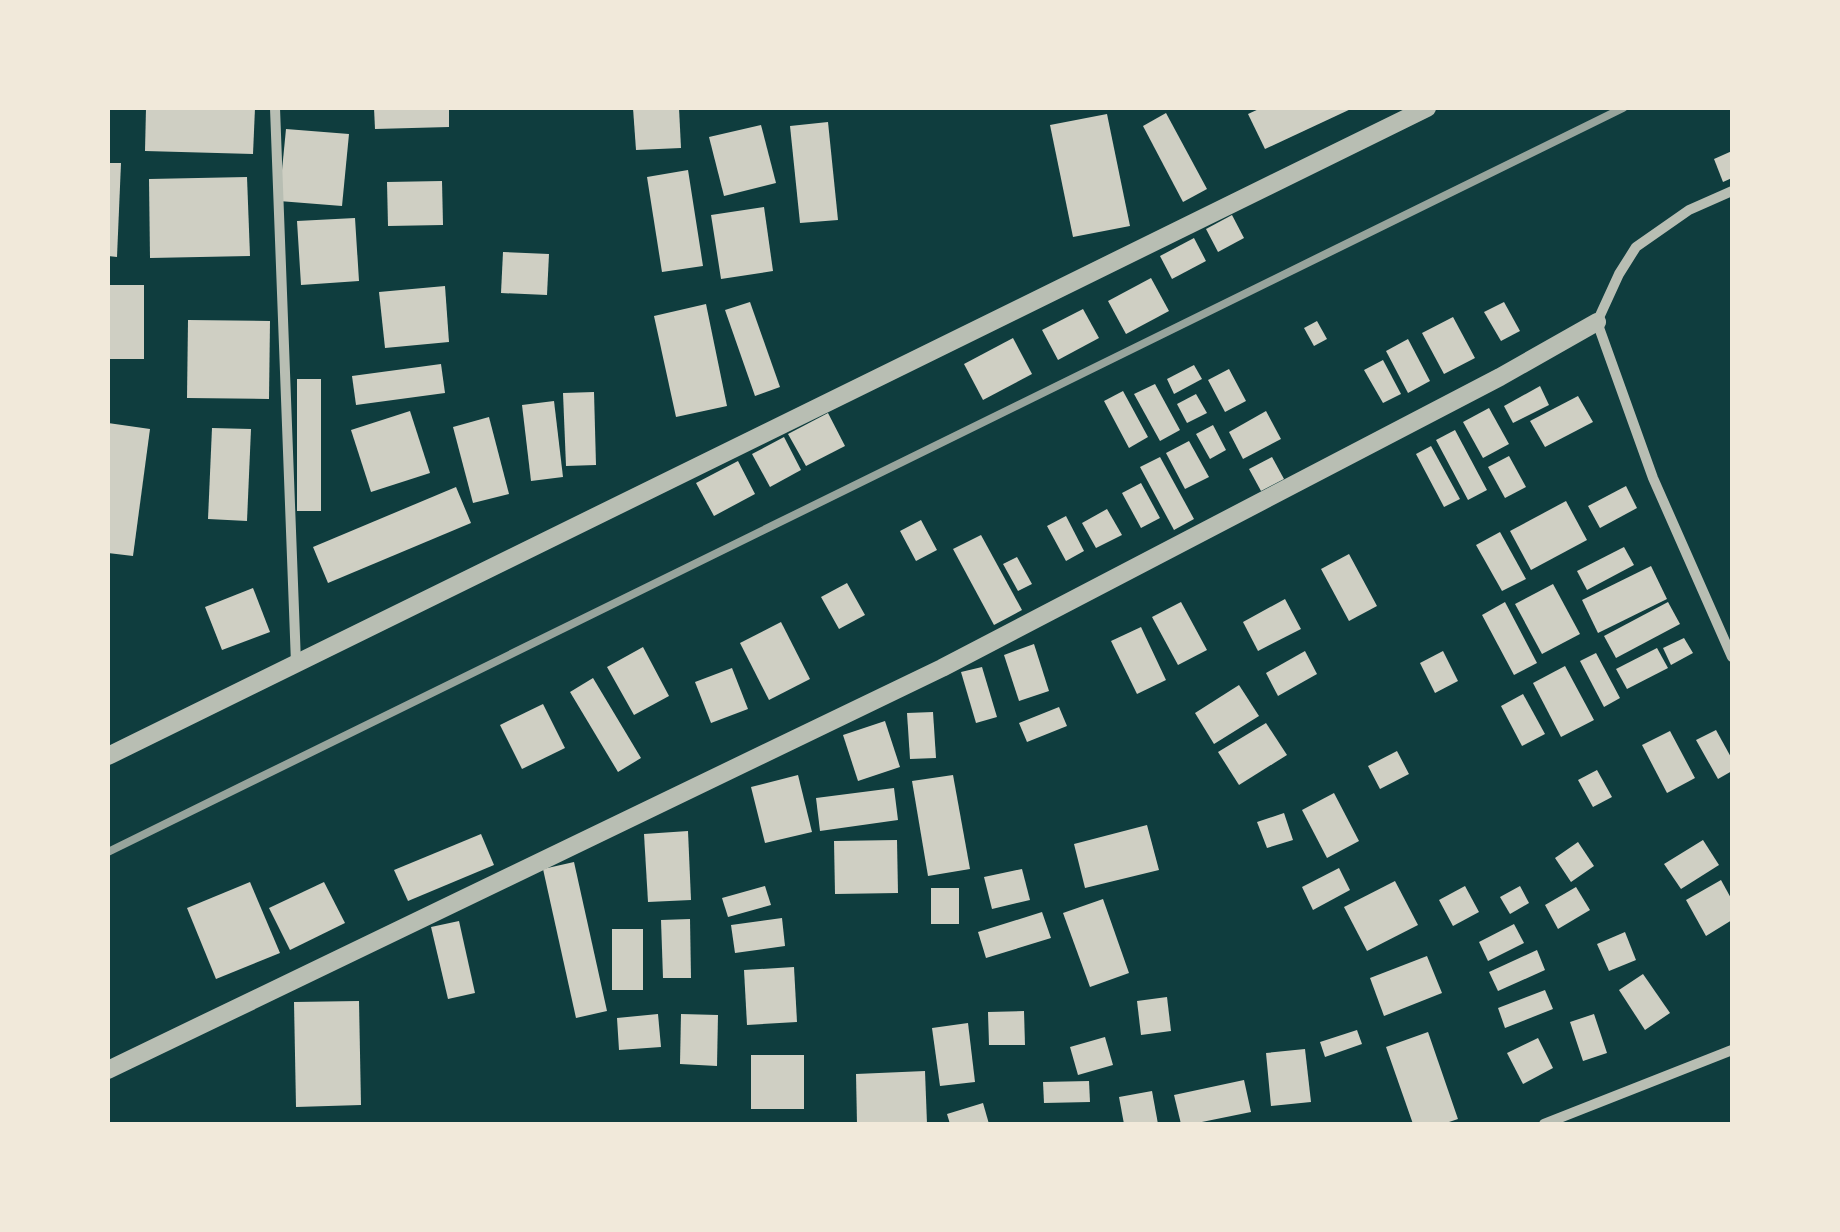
<svg xmlns="http://www.w3.org/2000/svg" width="1840" height="1232" viewBox="0 0 1840 1232" font-family="Quicksand,sans-serif">
<style>
.building{fill:#cfcfc3}
.lines{fill:none;stroke-linecap:round;stroke-linejoin:round}
.minor{stroke:#b8beb3;stroke-width:10}
.tertiary{stroke:#b8beb3;stroke-width:18}
.rail{stroke:#97a49c;stroke-width:8}
</style>
<rect width="100%" height="100%" fill="#0f3d3e"/>
<!-- building -->
<g class="building">
<polygon points="146,108 255,108 253,154 145,151"/>
<polygon points="374,108 449,108 449,127 375,129"/>
<polygon points="633,108 679,108 681,148 636,150"/>
<polygon points="1261,108 1353,108 1265,149 1248,114"/>
<polygon points="1166,113 1207,189 1183,202 1143,126"/>
<polygon points="1107,114 1130,226 1073,237 1050,125"/>
<polygon points="828,122 838,220 800,223 790,126"/>
<polygon points="761,125 776,183 724,196 709,137"/>
<polygon points="286,129 349,134 342,206 279,201"/>
<polygon points="1732,151 1732,178 1723,182 1714,159"/>
<polygon points="108,163 121,163 117,257 108,256"/>
<polygon points="688,170 703,266 662,272 647,177"/>
<polygon points="247,177 250,256 150,258 149,179"/>
<polygon points="442,181 443,225 388,226 387,182"/>
<polygon points="764,207 773,271 721,279 711,215"/>
<polygon points="1232,215 1244,238 1218,252 1206,229"/>
<polygon points="355,218 359,281 301,285 297,221"/>
<polygon points="1194,238 1206,261 1172,279 1160,256"/>
<polygon points="503,252 549,254 547,295 501,293"/>
<polygon points="1151,278 1169,311 1126,334 1108,301"/>
<rect x="108" y="285" width="36" height="74"/>
<polygon points="445,286 449,342 385,348 379,292"/>
<polygon points="750,302 780,387 755,396 725,310"/>
<polygon points="1504,302 1520,331 1501,341 1484,312"/>
<polygon points="706,304 727,406 676,417 654,316"/>
<polygon points="1083,309 1099,338 1058,360 1042,330"/>
<polygon points="1453,317 1475,358 1444,374 1422,333"/>
<polygon points="188,320 270,321 269,399 187,398"/>
<polygon points="1317,321 1327,339 1314,346 1304,328"/>
<polygon points="1013,338 1032,374 983,400 964,364"/>
<polygon points="1408,339 1430,381 1408,393 1386,351"/>
<polygon points="1383,360 1401,394 1383,403 1364,370"/>
<polygon points="441,364 445,393 356,405 352,376"/>
<polygon points="1194,365 1202,379 1174,394 1167,379"/>
<polygon points="1229,369 1246,401 1225,412 1208,380"/>
<rect x="297" y="379" width="24" height="132"/>
<polygon points="1155,384 1180,430 1160,441 1134,394"/>
<polygon points="1540,386 1549,405 1513,423 1504,406"/>
<polygon points="1123,391 1148,437 1129,448 1104,401"/>
<polygon points="594,392 596,465 566,466 563,393"/>
<polygon points="1196,394 1207,413 1187,423 1177,404"/>
<polygon points="1578,396 1593,422 1545,447 1530,421"/>
<polygon points="554,401 563,477 531,481 522,405"/>
<polygon points="1489,408 1509,444 1483,458 1463,422"/>
<polygon points="410,411 430,473 371,492 351,430"/>
<polygon points="1266,411 1281,439 1243,459 1229,432"/>
<polygon points="828,413 845,446 806,466 788,434"/>
<polygon points="489,417 509,494 473,503 453,427"/>
<polygon points="108,423 150,429 133,556 108,553"/>
<polygon points="1213,425 1226,450 1210,459 1196,434"/>
<polygon points="212,428 251,429 247,521 208,519"/>
<polygon points="1455,430 1487,490 1468,500 1436,440"/>
<polygon points="784,437 801,470 770,487 752,454"/>
<polygon points="1189,441 1209,477 1185,489 1166,453"/>
<polygon points="1431,446 1460,499 1444,507 1416,454"/>
<polygon points="1509,456 1526,487 1505,498 1488,467"/>
<polygon points="1160,457 1194,519 1174,530 1140,467"/>
<polygon points="1272,457 1284,479 1261,491 1249,469"/>
<polygon points="738,461 755,494 714,516 696,483"/>
<polygon points="1141,483 1160,518 1141,528 1122,493"/>
<polygon points="1626,486 1637,508 1600,528 1588,506"/>
<polygon points="456,487 471,523 328,583 313,547"/>
<polygon points="1566,501 1587,540 1531,570 1510,531"/>
<polygon points="1107,509 1122,535 1096,548 1082,523"/>
<polygon points="1066,516 1084,551 1066,561 1047,526"/>
<polygon points="921,520 937,550 916,561 900,531"/>
<polygon points="1500,532 1526,579 1502,591 1476,545"/>
<polygon points="981,535 1022,610 994,625 953,549"/>
<polygon points="1624,547 1634,565 1587,590 1577,571"/>
<polygon points="1349,554 1377,606 1349,621 1321,569"/>
<polygon points="1017,557 1032,584 1018,591 1003,564"/>
<polygon points="1651,566 1667,599 1598,633 1582,600"/>
<polygon points="847,583 865,615 839,629 821,597"/>
<polygon points="1553,584 1580,634 1542,654 1515,604"/>
<polygon points="253,588 270,632 222,650 205,607"/>
<polygon points="1285,599 1301,629 1258,651 1243,622"/>
<polygon points="1181,602 1207,650 1178,665 1152,617"/>
<polygon points="1505,602 1537,663 1514,675 1482,615"/>
<polygon points="1668,602 1680,624 1616,658 1604,636"/>
<polygon points="781,622 810,679 769,700 740,643"/>
<polygon points="1141,627 1166,680 1137,694 1111,641"/>
<polygon points="1684,638 1693,653 1671,665 1663,648"/>
<polygon points="1034,644 1049,691 1019,701 1004,655"/>
<polygon points="643,647 669,696 634,715 607,667"/>
<polygon points="1657,648 1668,668 1627,689 1616,669"/>
<polygon points="1305,651 1317,674 1278,696 1266,673"/>
<polygon points="1443,651 1458,681 1435,693 1420,663"/>
<polygon points="1596,653 1620,698 1604,707 1580,661"/>
<polygon points="1565,666 1594,720 1561,737 1533,683"/>
<polygon points="982,667 997,717 976,723 961,672"/>
<polygon points="732,668 748,709 711,723 695,682"/>
<polygon points="593,678 641,758 618,772 570,692"/>
<polygon points="1239,685 1259,716 1214,744 1195,713"/>
<polygon points="1523,694 1545,734 1522,746 1501,706"/>
<polygon points="543,704 565,748 522,769 500,725"/>
<polygon points="1059,707 1067,726 1027,742 1019,723"/>
<polygon points="933,712 936,758 910,759 907,713"/>
<polygon points="885,721 900,767 858,781 843,735"/>
<polygon points="1266,723 1287,755 1239,785 1218,752"/>
<polygon points="1716,730 1732,759 1732,771 1718,779 1696,740"/>
<polygon points="1670,731 1695,778 1667,793 1642,745"/>
<polygon points="1397,751 1409,774 1380,789 1368,766"/>
<polygon points="1597,770 1612,797 1593,807 1578,780"/>
<polygon points="798,775 812,832 765,843 751,787"/>
<polygon points="953,775 970,869 928,876 912,781"/>
<polygon points="894,788 898,820 820,831 816,798"/>
<polygon points="1334,793 1359,841 1327,858 1302,810"/>
<polygon points="1284,813 1293,840 1267,848 1257,822"/>
<polygon points="1147,825 1159,870 1085,888 1074,844"/>
<polygon points="688,831 691,900 648,902 644,834"/>
<polygon points="481,834 494,865 408,901 394,870"/>
<polygon points="897,840 898,893 835,894 834,841"/>
<polygon points="1703,840 1719,865 1681,889 1664,864"/>
<polygon points="1578,842 1594,866 1571,882 1555,858"/>
<polygon points="574,862 607,1011 576,1018 543,869"/>
<polygon points="1339,868 1350,890 1313,910 1302,887"/>
<polygon points="1022,869 1030,900 992,909 984,877"/>
<polygon points="1721,880 1732,900 1732,920 1706,936 1686,900"/>
<polygon points="1395,881 1418,925 1367,951 1344,907"/>
<polygon points="250,882 280,953 216,979 187,908"/>
<polygon points="324,882 345,923 290,950 269,908"/>
<polygon points="765,886 771,905 728,917 722,898"/>
<polygon points="1465,886 1479,912 1453,926 1439,900"/>
<polygon points="1520,886 1529,903 1510,914 1500,897"/>
<polygon points="1576,887 1590,910 1558,929 1545,905"/>
<rect x="931" y="888" width="28" height="36"/>
<polygon points="1103,899 1129,973 1090,987 1063,913"/>
<polygon points="1042,912 1051,938 986,958 978,932"/>
<polygon points="782,918 785,946 735,953 731,925"/>
<polygon points="690,919 691,978 663,978 661,920"/>
<polygon points="459,921 475,993 448,999 431,927"/>
<polygon points="1514,924 1524,943 1488,961 1479,942"/>
<rect x="612" y="929" width="31" height="61"/>
<polygon points="1625,932 1636,960 1609,971 1597,944"/>
<polygon points="1537,950 1545,970 1498,991 1489,972"/>
<polygon points="1427,956 1442,993 1384,1016 1370,978"/>
<polygon points="794,967 797,1022 747,1025 744,970"/>
<polygon points="1643,974 1670,1013 1645,1030 1619,990"/>
<polygon points="1545,990 1553,1009 1505,1028 1498,1008"/>
<polygon points="1167,997 1171,1031 1141,1035 1137,1001"/>
<polygon points="359,1001 361,1105 296,1107 294,1002"/>
<polygon points="1024,1011 1025,1045 989,1045 988,1012"/>
<polygon points="658,1014 661,1047 619,1050 617,1018"/>
<polygon points="681,1014 718,1015 717,1066 680,1064"/>
<polygon points="1594,1014 1607,1053 1583,1061 1570,1022"/>
<polygon points="968,1023 975,1082 940,1086 932,1028"/>
<polygon points="1357,1030 1362,1044 1325,1057 1320,1042"/>
<polygon points="1428,1032 1458,1119 1443,1124 1413,1124 1386,1047"/>
<polygon points="1105,1037 1113,1065 1078,1075 1070,1047"/>
<polygon points="1538,1038 1553,1068 1523,1084 1507,1053"/>
<polygon points="1305,1049 1311,1102 1271,1106 1266,1053"/>
<rect x="751" y="1055" width="53" height="54"/>
<polygon points="925,1071 927,1124 857,1124 856,1074"/>
<polygon points="1244,1080 1251,1112 1192,1124 1181,1124 1174,1095"/>
<polygon points="1089,1081 1090,1102 1044,1103 1043,1082"/>
<polygon points="1152,1091 1158,1124 1124,1124 1119,1097"/>
<polygon points="983,1103 989,1124 950,1124 947,1114"/>
</g>
<g class="lines">
<!-- minor -->
<g class="minor">
<polyline points="275,108 296,663"/>
<polyline points="1732,191 1689,210 1636,247 1619,274 1597,322 1653,478 1732,657"/>
<polyline points="1544,1124 1732,1050"/>
</g>
<!-- tertiary -->
<g class="tertiary">
<polyline points="108,756 1427,108"/>
<polyline points="108,1070 942,668 1500,377 1597,322"/>
</g>
<!-- rail -->
<polyline class="rail" points="108,852 1623,108"/>
</g>
<!-- border -->
<rect width="1840" height="1232" fill="none" stroke="#f1e9da" stroke-width="220"/>
</svg>
